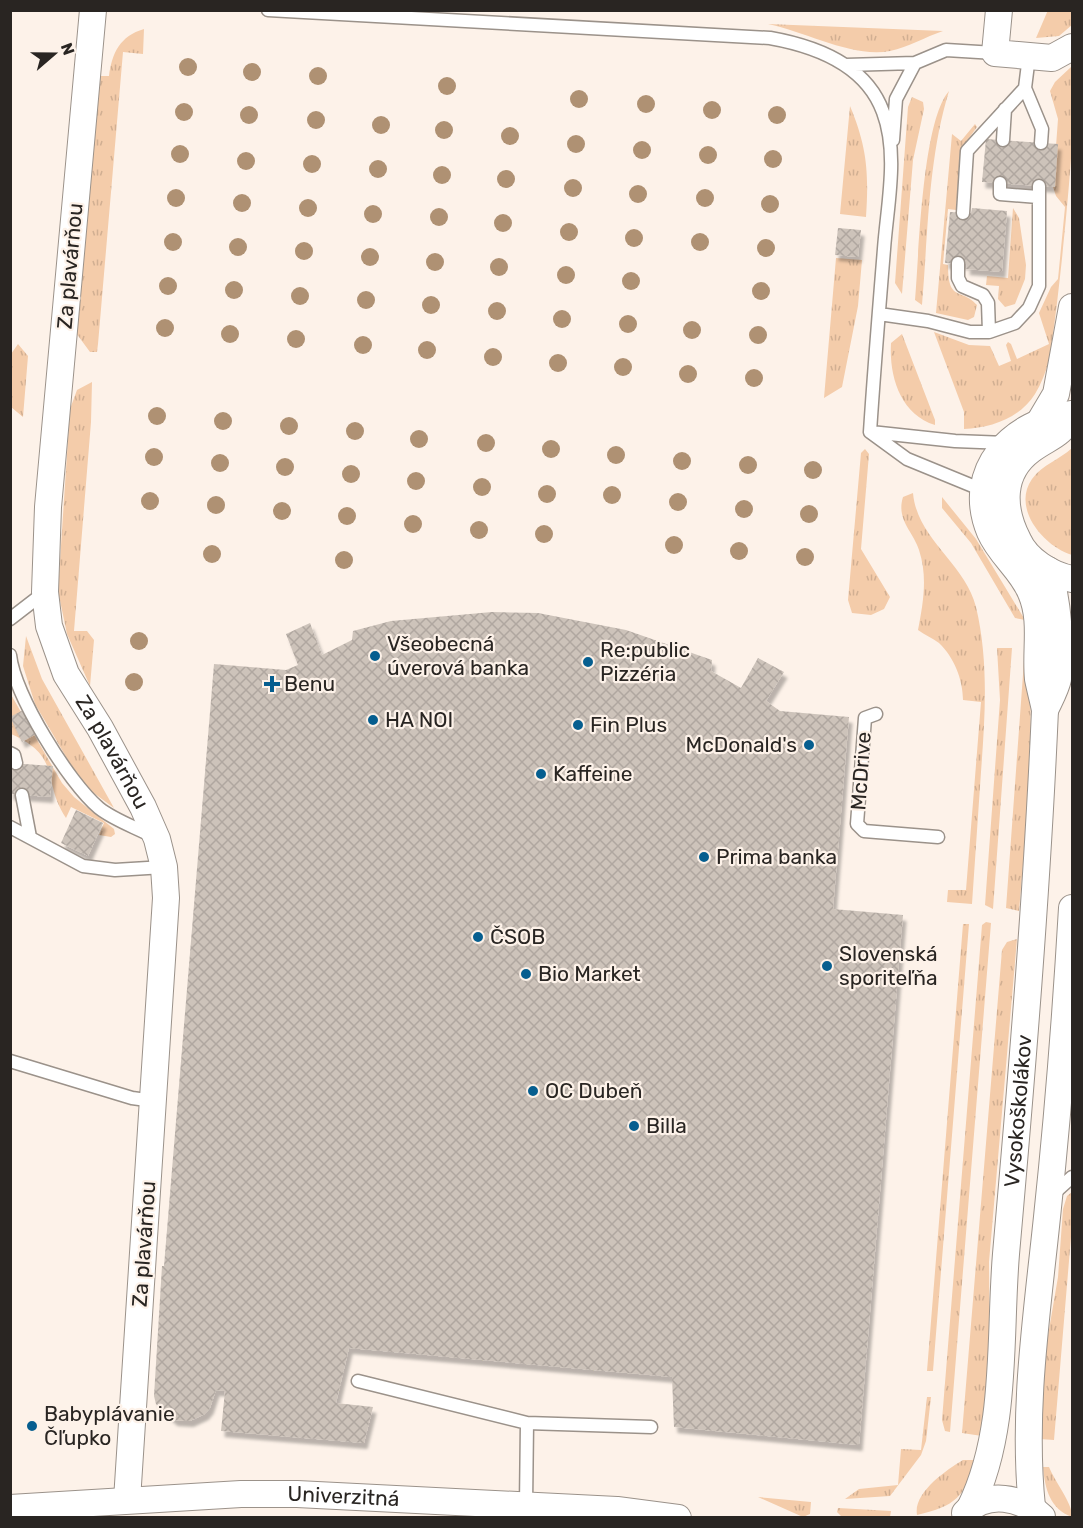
<svg xmlns="http://www.w3.org/2000/svg" width="1083" height="1528" viewBox="0 0 1083 1528" font-family="Rubik,sans-serif">
<defs>
<pattern id="grass-tufts" width="24" height="20" patternUnits="userSpaceOnUse" patternTransform="scale(1.5)"><rect width="24" height="20" fill="#f4ccaa"/><path d="M3 7l-1-3M5 7V3M7 7l1-3M15 17l-1-3M17 17v-4M19 17l1-3" fill="none" stroke="#d1af92"/></pattern>
<pattern id="building-cross-hatch" width="8" height="8" patternUnits="userSpaceOnUse" patternTransform="scale(1.5)"><rect width="8" height="8" fill="#cdc3ba"/><path d="M0 0l8 8M0 8l8-8" fill="none" stroke="#b0a7a0"/></pattern>
<filter id="shadow"><feDropShadow dx="3.5" dy="6" stdDeviation="1.5" flood-color="#0004"/></filter>
</defs>
<rect width="100%" height="100%" fill="#fdf2e9"/>
<!-- grass -->
<path fill="url(#grass-tufts)" d="M1048,10L1072,11V25L1059,36L1036,38Z
M768,24L943,31C925,37 909,47 890,51C852,58 807,32 768,24Z
M144,29L143,54L123,52L98,344L97,352H90L76,333L98,76H109C112,53 120,36 144,29Z
M1071,67C1083,81 1056,327 1049,360C1046,372 1041,384 1035,394C1020,418 991,428 964,429V412L934,332L969,345L990,346L999,366L1011,361L1006,345L1008,342L1011,344L1017,359L1049,344L1039,313L1051,287L1058,279L1065,207L1056,196L1053,187L1058,119L1050,91L1055,82Z
M949,91C928,159 928,234 922,305L915,300C919,255 922,122 949,91Z
M912,97L923,102L924,109L913,160L902,294L895,283L908,107Z
M850,106C867,147 869,172 866,217L840,214Z
M975,124L977,127L961,149L956,210L948,209L943,264L948,265C948,303 961,287 977,305L974,317L968,320L936,313L952,134L961,141Z
M1013,208L1019,218L1026,265L1025,279L1015,304L1005,307L998,299L999,286L986,285L987,276L1008,278Z
M836,258L862,260L858,306L842,387L824,398Z
M902,334L935,420V425C900,414 889,376 891,343Z
M18,344L28,356L23,417L11,407V354Z
M92,382L91,422L74,631H87L94,640L90,686L67,634L58,591L70,409L77,390Z
M1072,448V555C1045,547 1011,509 1032,479C1043,464 1059,460 1072,448Z
M865,449L869,454L861,549L890,597L884,609L871,615L852,613L848,600L861,453Z
M913,493C917,539 965,563 976,607C989,662 985,717 981,772C978,816 975,860 972,904L947,902L948,890H966L981,702L963,700C963,680 954,657 939,643C932,638 925,635 918,630C923,604 928,577 919,550C913,531 896,520 903,497Z
M942,497L976,539L1025,620L1015,618L971,543L942,508Z
M26,636L42,679L114,808L91,791L78,777L35,704L23,666Z
M1025,647H1030L1031,770L1019,911L1006,908Z
M997,648H1012L993,909L985,905L1000,700Z
M10,693L62,783L74,797L114,829L115,834L111,837L99,835L104,823L71,807L66,818C41,780 63,757 11,734Z
M986,922L991,923L950,1432L945,1431L942,1420L982,925Z
M963,924H969L933,1371H927Z
M1017,939L989,1262L990,1386L982,1436L962,1433L1002,950L1007,942Z
M1072,1192V1225L1054,1440L1039,1439L1045,1353L1058,1277L1063,1209L1067,1196Z
M927,1397H931L926,1441L921,1455L890,1496L845,1499L859,1489L898,1485L901,1449L921,1450Z
M963,1460H977C964,1497 956,1506 917,1515C913,1493 946,1470 963,1460Z
M1043,1467H1049C1055,1482 1073,1504 1072,1517C1050,1509 1045,1489 1043,1467Z
M758,1497L811,1502L810,1514L803,1517Z
M838,1508L891,1511L890,1517H842L837,1512Z"/>
<!-- building -->
<path fill="url(#building-cross-hatch)" filter="url(#shadow)" d="M986,139L1058,144L1055,187L982,182Z
M972,208L1007,211L1002,272L966,269L967,264L945,263L950,212L971,213Z
M838,228L861,230L858,257L835,255Z
M492,612L538,613L626,630L712,660L711,671L741,688L758,658L784,672L766,701L780,711L849,717L833,909L903,915L859,1445L674,1427L672,1377L349,1348L336,1403L373,1407L364,1443L221,1431L225,1391L216,1390L210,1408L205,1414L190,1421L174,1420L156,1404L154,1396L162,1266H164L214,664L286,670L298,665L286,634L310,623L322,655L352,640L353,631L391,621Z
M25,709L38,733L22,742L10,717Z
M10,763L53,766L50,797L10,794Z
M76,810L103,823L88,856L61,843Z"/>
<g fill="none" stroke-linecap="round" stroke-linejoin="round">
<!-- service casing -->
<g stroke="#9b928a" stroke-width="15">
<path id="service" d="M268,10L770,38C815,46 866,65 883,112C899,154 887,206 884,249C879,310 874,371 870,432
M1029,56L1025,88L1042,129L1041,143
M846,65L915,63L946,50L995,53
M893,140L896,99L915,63
M1003,140L1005,109
M1000,183V194L1038,197
M963,213L967,151L1025,88
M958,263V278L962,286L983,295L988,303L989,332
M879,314L928,321L970,332H989L1015,323L1029,308L1039,286V186
M870,432L907,459L985,491
M871,432L955,441L1006,443
M10,619L45,592
M10,655C14,695 69,783 99,808C114,820 135,827 152,836
M876,714L865,718L857,824L864,831L938,837
M10,753L14,755L16,763
M22,795L30,837
M10,827L83,866L115,870L164,867
M10,1061L132,1098L154,1101
M1052,1195L1072,1177
M358,1381L527,1423L651,1427
M526,1505L527,1423"/>
</g>
<!-- minor casing -->
<g stroke="#9b928a" stroke-width="28">
<g id="minor">
<path id="s1" d="M93,10L48,507L45,592L49,626L66,674L100,728L143,807L157,839L164,867L166,898L127,1500"/>
<path d="M999,10L995,53L1052,58L1072,47"/>
<path d="M1072,415C1060,437 1050,436 1031,450C1000,473 1002,509 1018,540C1027,560 1051,575 1072,579"/>
<path d="M1040,421L1056,394L1072,307"/>
<path d="M1045,710C1049,701 1056,689 1058,679C1062,650 1058,598 1048,570"/>
<path d="M1032,1507C1022,1410 1037,1314 1047,1217C1058,1114 1066,1011 1072,908"/>
<path id="s2" d="M10,1508L241,1494H297L617,1510L678,1518"/>
<path id="s3" d="M970,1508C1008,1431 999,1338 1006,1254C1022,1073 1037,892 1045,710C1043,700 1040,689 1038,679C1035,649 1043,621 1031,593C1022,570 1000,555 990,532C964,470 1013,421 1072,414"/>
<path d="M965,1513C987,1490 1022,1497 1042,1517"/>
</g>
</g>
<!-- service -->
<use href="#service" stroke="#fff" stroke-width="12"/>
<!-- minor -->
<use href="#minor" stroke="#fff" stroke-width="26"/>
</g>
<!-- trees -->
<g fill="#af9173">
<circle cx="188" cy="67" r="9"/>
<circle cx="252" cy="72" r="9"/>
<circle cx="318" cy="76" r="9"/>
<circle cx="447" cy="86" r="9"/>
<circle cx="579" cy="99" r="9"/>
<circle cx="646" cy="104" r="9"/>
<circle cx="712" cy="110" r="9"/>
<circle cx="184" cy="112" r="9"/>
<circle cx="249" cy="115" r="9"/>
<circle cx="777" cy="115" r="9"/>
<circle cx="316" cy="120" r="9"/>
<circle cx="381" cy="125" r="9"/>
<circle cx="444" cy="130" r="9"/>
<circle cx="510" cy="136" r="9"/>
<circle cx="576" cy="144" r="9"/>
<circle cx="642" cy="150" r="9"/>
<circle cx="180" cy="154" r="9"/>
<circle cx="708" cy="155" r="9"/>
<circle cx="773" cy="159" r="9"/>
<circle cx="246" cy="161" r="9"/>
<circle cx="312" cy="164" r="9"/>
<circle cx="378" cy="169" r="9"/>
<circle cx="442" cy="175" r="9"/>
<circle cx="506" cy="179" r="9"/>
<circle cx="573" cy="188" r="9"/>
<circle cx="638" cy="194" r="9"/>
<circle cx="176" cy="198" r="9"/>
<circle cx="705" cy="198" r="9"/>
<circle cx="242" cy="203" r="9"/>
<circle cx="770" cy="204" r="9"/>
<circle cx="308" cy="208" r="9"/>
<circle cx="373" cy="214" r="9"/>
<circle cx="439" cy="217" r="9"/>
<circle cx="503" cy="223" r="9"/>
<circle cx="569" cy="232" r="9"/>
<circle cx="634" cy="238" r="9"/>
<circle cx="173" cy="242" r="9"/>
<circle cx="700" cy="242" r="9"/>
<circle cx="238" cy="247" r="9"/>
<circle cx="766" cy="248" r="9"/>
<circle cx="304" cy="251" r="9"/>
<circle cx="370" cy="257" r="9"/>
<circle cx="435" cy="262" r="9"/>
<circle cx="499" cy="267" r="9"/>
<circle cx="566" cy="275" r="9"/>
<circle cx="631" cy="281" r="9"/>
<circle cx="168" cy="286" r="9"/>
<circle cx="234" cy="290" r="9"/>
<circle cx="761" cy="291" r="9"/>
<circle cx="300" cy="296" r="9"/>
<circle cx="366" cy="300" r="9"/>
<circle cx="431" cy="305" r="9"/>
<circle cx="497" cy="311" r="9"/>
<circle cx="562" cy="319" r="9"/>
<circle cx="628" cy="324" r="9"/>
<circle cx="165" cy="328" r="9"/>
<circle cx="692" cy="330" r="9"/>
<circle cx="230" cy="334" r="9"/>
<circle cx="758" cy="335" r="9"/>
<circle cx="296" cy="339" r="9"/>
<circle cx="363" cy="345" r="9"/>
<circle cx="427" cy="350" r="9"/>
<circle cx="493" cy="357" r="9"/>
<circle cx="558" cy="363" r="9"/>
<circle cx="623" cy="367" r="9"/>
<circle cx="688" cy="374" r="9"/>
<circle cx="754" cy="378" r="9"/>
<circle cx="157" cy="416" r="9"/>
<circle cx="223" cy="421" r="9"/>
<circle cx="289" cy="426" r="9"/>
<circle cx="355" cy="431" r="9"/>
<circle cx="419" cy="439" r="9"/>
<circle cx="486" cy="443" r="9"/>
<circle cx="551" cy="449" r="9"/>
<circle cx="616" cy="455" r="9"/>
<circle cx="154" cy="457" r="9"/>
<circle cx="682" cy="461" r="9"/>
<circle cx="220" cy="463" r="9"/>
<circle cx="748" cy="465" r="9"/>
<circle cx="285" cy="467" r="9"/>
<circle cx="813" cy="470" r="9"/>
<circle cx="351" cy="474" r="9"/>
<circle cx="416" cy="481" r="9"/>
<circle cx="482" cy="487" r="9"/>
<circle cx="547" cy="494" r="9"/>
<circle cx="612" cy="495" r="9"/>
<circle cx="150" cy="501" r="9"/>
<circle cx="678" cy="502" r="9"/>
<circle cx="216" cy="505" r="9"/>
<circle cx="744" cy="509" r="9"/>
<circle cx="282" cy="511" r="9"/>
<circle cx="809" cy="514" r="9"/>
<circle cx="347" cy="516" r="9"/>
<circle cx="413" cy="524" r="9"/>
<circle cx="479" cy="530" r="9"/>
<circle cx="544" cy="534" r="9"/>
<circle cx="674" cy="545" r="9"/>
<circle cx="739" cy="551" r="9"/>
<circle cx="212" cy="554" r="9"/>
<circle cx="805" cy="557" r="9"/>
<circle cx="344" cy="560" r="9"/>
<circle cx="139" cy="641" r="9"/>
<circle cx="134" cy="682" r="9"/>
</g>
<!-- markers -->
<g fill="#065e8f" stroke="#fdf2e9" stroke-width="2">
<circle cx="375" cy="656" r="6"/>
<circle cx="588" cy="662" r="6"/>
<path d="M269 675h6v6h6v6h-6v6h-6v-6h-6v-6h6z"/>
<circle cx="373" cy="720" r="6"/>
<circle cx="578" cy="725" r="6"/>
<circle cx="809" cy="745" r="6"/>
<circle cx="541" cy="774" r="6"/>
<circle cx="704" cy="857" r="6"/>
<circle cx="478" cy="937" r="6"/>
<circle cx="827" cy="966" r="6"/>
<circle cx="526" cy="974" r="6"/>
<circle cx="533" cy="1091" r="6"/>
<circle cx="634" cy="1126" r="6"/>
<circle cx="32" cy="1426" r="6"/>
</g>
<g text-anchor="middle" stroke-width="4.5" stroke-linejoin="round" paint-order="stroke">
<!-- street labels -->
<g font-size="21" fill="#292522" stroke="#fdf2e9">
<text transform="translate(70 266) rotate(-85)" y="7">Za plavárňou</text>
<text dy="7" stroke="none"><textPath href="#s1" startOffset="760">Za plavárňou</textPath></text>
<text transform="translate(861 771) rotate(-86)" y="7">McDrive</text>
<text dy="7" stroke="none"><textPath href="#s3" startOffset="402">Vysokoškolákov</textPath></text>
<text transform="translate(144 1244) rotate(-86)" y="7">Za plavárňou</text>
<text dy="7" stroke="none"><textPath href="#s2" startOffset="334">Univerzitná</textPath></text>
</g>
<!-- poi labels -->
<g font-size="21" fill="#292522" stroke="#fdf2e9" text-anchor="start">
<text x="387" y="651">Všeobecná<tspan x="387" dy="24">úverová banka</tspan></text>
<text x="600" y="657">Re:public<tspan x="600" dy="24">Pizzéria</tspan></text>
<text x="284" y="691">Benu</text>
<text x="385" y="727">HA NOI</text>
<text x="590" y="732">Fin Plus</text>
<text x="797" y="752" text-anchor="end">McDonald's</text>
<text x="553" y="781">Kaffeine</text>
<text x="716" y="864">Prima banka</text>
<text x="490" y="944">ČSOB</text>
<text x="839" y="961">Slovenská<tspan x="839" dy="24">sporiteľňa</tspan></text>
<text x="538" y="981">Bio Market</text>
<text x="545" y="1098">OC Dubeň</text>
<text x="646" y="1133">Billa</text>
<text x="44" y="1421">Babyplávanie<tspan x="44" dy="24">Čľupko</tspan></text>
</g>
</g>
<!-- border -->
<rect width="1083" height="1528" fill="none" stroke="#292522" stroke-width="24"/>
<!-- north arrow -->
<g transform="translate(54 54) rotate(70)" stroke="#fdf2e9" stroke-width="4.5" paint-order="stroke">
<path d="M0-4.5L10 22L0 15L-10 22Z" fill="#292522"/>
<text y="-9" font-size="16" font-weight="bold" text-anchor="middle" fill="#292522">N</text>
</g>
</svg>
